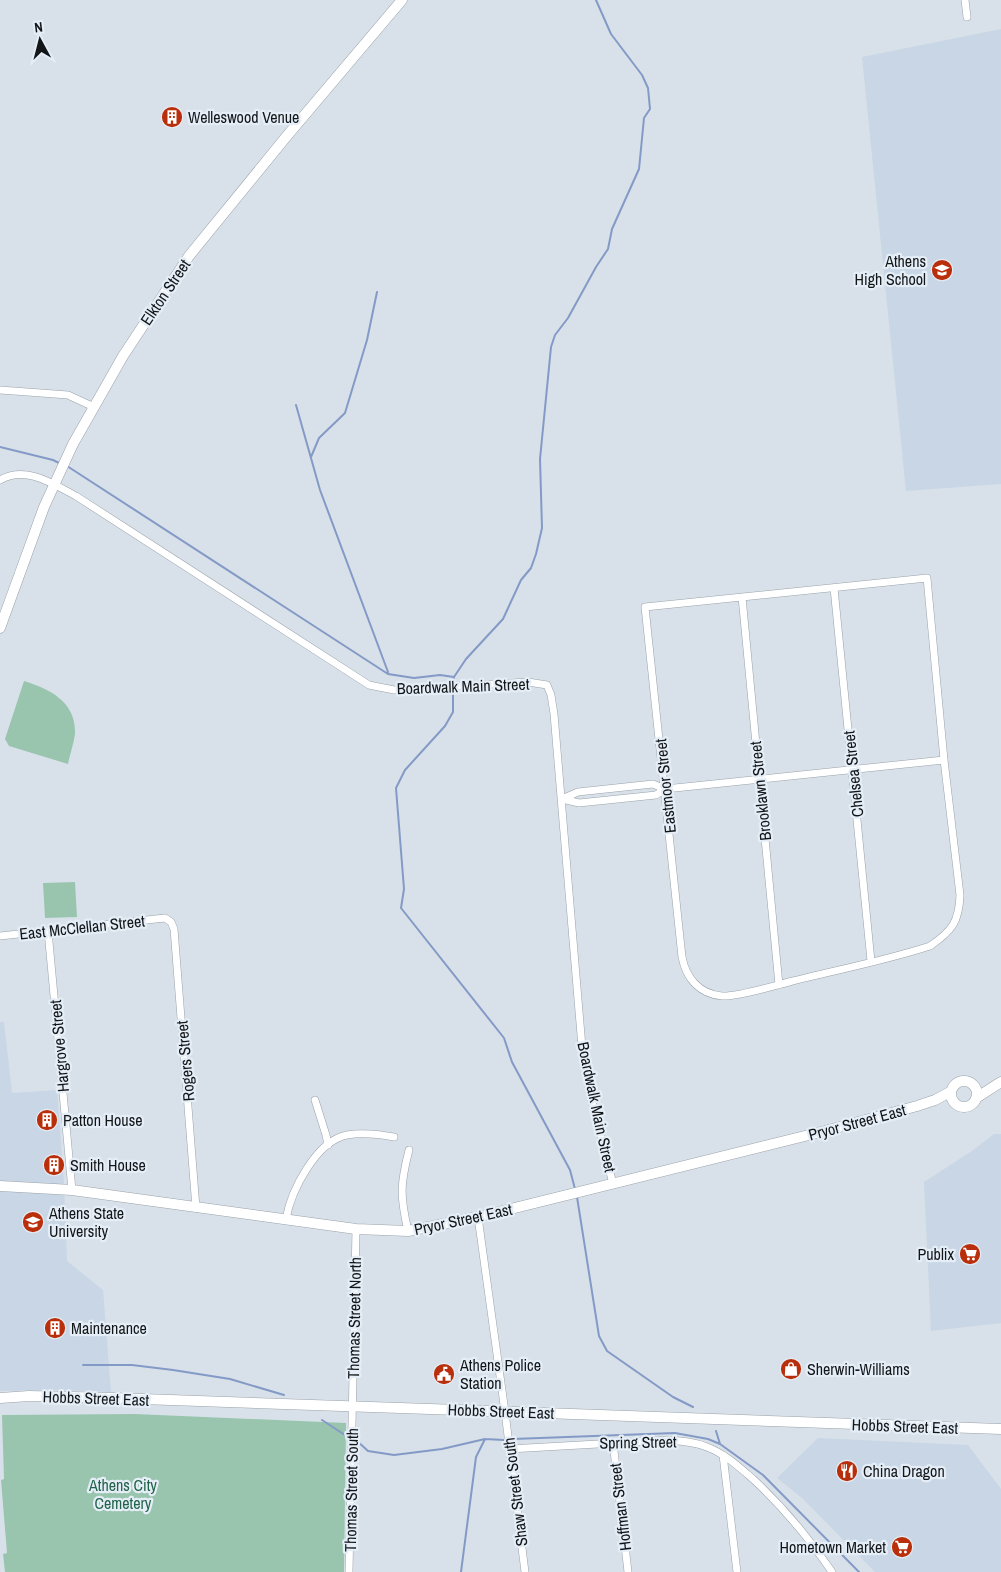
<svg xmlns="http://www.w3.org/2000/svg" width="1001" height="1572" viewBox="0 0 1001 1572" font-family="'Archivo Narrow',sans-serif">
<rect width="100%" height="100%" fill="#d8e1e9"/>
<!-- built -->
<path fill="#c8d6e5" d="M1001,29V484L906,491L862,57Z
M0,1022H4L12,1093L57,1090L64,1183L67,1261L103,1290L111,1392L47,1390L0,1391Z
M994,1134H1001V1323L931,1331L924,1182L972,1151Z
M818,1438L968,1445L1001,1489V1572H875L802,1498L777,1478Z"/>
<!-- green -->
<path fill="#99c5af" d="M24,681C50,689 76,702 75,733C74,743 70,754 68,764L9,746L5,739Z
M75,882L77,917L45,918L43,883Z
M135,1414L346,1423L344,1572H5L3,1554L7,1553L1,1480L4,1479L2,1415Z"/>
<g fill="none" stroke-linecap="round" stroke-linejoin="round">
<!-- stream -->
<path stroke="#849ac6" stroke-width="2" d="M296,405L320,490L388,672
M0,447L53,460L59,463
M311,457L319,438L345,413L367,340L377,292
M67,466L388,674L414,678L440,675L454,677
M453,682L454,677L466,659L503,619L521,580L531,568L536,554L542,528L540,459L551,347L555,335L568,318L596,267L608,249L612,229L639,169L644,118L650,109L648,88L642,75L611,34L596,0
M453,695V712L445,726L405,770L396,788L404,889L401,908L504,1038L512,1062L570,1170L575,1189
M577,1197L599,1336L607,1351L673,1397L693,1407
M83,1365H132L173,1370L230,1379L284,1395
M322,1420L348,1437
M716,1431L720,1444
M513,1439L675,1433L708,1439L720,1444L763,1475L859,1572
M356,1440L368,1451L394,1455L442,1449L485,1439L504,1440
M461,1572L476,1457L485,1439"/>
<!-- street casing -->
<g stroke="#9aa2aa" stroke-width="8">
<path id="street" d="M965,0L967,17
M0,390L68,395L94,407
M0,480C26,465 53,484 76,496L369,685L394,690L528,682L547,685L551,695L554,714L582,1047L590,1094L613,1184
M927,578L944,760L960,895C959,922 952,931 930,946C884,961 836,970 789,982C773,986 737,997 722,996C699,994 686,978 682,957L645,607Z
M834,588L871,961
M742,597L779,985
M562,799L579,803L656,795L665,789L944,760
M562,799L578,792L653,784L665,789
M48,931L72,1190
M0,936L165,918L171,922L174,929L196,1208
M315,1100L326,1135L328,1145
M478,1217L505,1412L525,1572
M286,1219C291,1191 316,1141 347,1135C363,1132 378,1134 394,1137
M408,1231C400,1196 400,1185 409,1150
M613,1442L628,1572
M509,1449L669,1440C682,1441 695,1442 707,1447C725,1454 738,1466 753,1479C783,1507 809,1538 832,1572
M723,1455L737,1572
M349,1572L356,1229"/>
</g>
<!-- secondary casing -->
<g stroke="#9aa2aa" stroke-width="11">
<path id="secondary" d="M0,628L44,507L73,444L123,356L189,256L286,137L402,0
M951 1094a13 13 0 1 1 26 0a13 13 0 1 1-26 0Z
M976,1098L1001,1082
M0,1186L72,1190L356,1229L408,1231L478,1217L825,1131L917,1106L935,1100L950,1092
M0,1398L29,1396L113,1398L1001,1429"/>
</g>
<!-- street -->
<use href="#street" stroke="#fff" stroke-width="7"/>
<!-- secondary -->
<use href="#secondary" stroke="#fff" stroke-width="10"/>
</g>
<!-- icons -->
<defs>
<g id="building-disc" transform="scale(1.125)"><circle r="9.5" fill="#ba2f0b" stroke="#e5eef7"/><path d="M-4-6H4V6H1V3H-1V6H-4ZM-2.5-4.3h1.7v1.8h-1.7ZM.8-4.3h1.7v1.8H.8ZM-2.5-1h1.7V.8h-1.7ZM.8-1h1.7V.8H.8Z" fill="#fff"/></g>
<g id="school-disc" transform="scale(1.125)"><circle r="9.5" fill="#ba2f0b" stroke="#e5eef7"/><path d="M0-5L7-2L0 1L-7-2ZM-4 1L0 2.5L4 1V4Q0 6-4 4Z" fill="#fff"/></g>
<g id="university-disc" transform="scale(1.125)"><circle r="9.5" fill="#ba2f0b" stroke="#e5eef7"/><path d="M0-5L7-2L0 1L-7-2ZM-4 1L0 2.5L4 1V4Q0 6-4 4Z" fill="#fff"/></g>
<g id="supermarket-disc" transform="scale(1.125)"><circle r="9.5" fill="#ba2f0b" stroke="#e5eef7"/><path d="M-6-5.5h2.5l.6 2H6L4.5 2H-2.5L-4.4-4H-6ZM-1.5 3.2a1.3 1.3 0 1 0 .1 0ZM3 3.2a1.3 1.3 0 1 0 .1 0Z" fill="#fff"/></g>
<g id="shop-disc" transform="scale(1.125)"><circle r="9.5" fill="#ba2f0b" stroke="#e5eef7"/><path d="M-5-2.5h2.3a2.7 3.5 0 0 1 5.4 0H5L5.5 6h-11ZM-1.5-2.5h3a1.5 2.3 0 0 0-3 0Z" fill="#fff"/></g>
<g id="civic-disc" transform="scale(1.125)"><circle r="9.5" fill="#ba2f0b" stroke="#e5eef7"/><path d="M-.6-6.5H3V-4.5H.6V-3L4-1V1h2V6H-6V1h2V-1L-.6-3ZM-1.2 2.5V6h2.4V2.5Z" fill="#fff"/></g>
<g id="restaurant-disc" transform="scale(1.125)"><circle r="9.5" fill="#ba2f0b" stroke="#e5eef7"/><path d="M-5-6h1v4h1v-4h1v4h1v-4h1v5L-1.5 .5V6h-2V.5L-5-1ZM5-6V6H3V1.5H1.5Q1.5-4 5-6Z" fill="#fff"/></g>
</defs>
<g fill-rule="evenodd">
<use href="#building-disc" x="172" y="117"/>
<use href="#school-disc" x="942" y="270"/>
<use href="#building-disc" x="47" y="1120"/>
<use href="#building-disc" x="54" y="1165"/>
<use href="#university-disc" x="33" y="1222"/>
<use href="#supermarket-disc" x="970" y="1254"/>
<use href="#building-disc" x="55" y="1328"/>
<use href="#shop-disc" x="791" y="1369"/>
<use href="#civic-disc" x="444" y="1374"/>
<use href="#restaurant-disc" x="847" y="1471"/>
<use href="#supermarket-disc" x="902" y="1547"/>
</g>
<g text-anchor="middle" stroke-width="4.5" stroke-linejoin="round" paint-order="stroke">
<!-- poi labels -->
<g font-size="16" fill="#131619" stroke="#e5eef7" text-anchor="start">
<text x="188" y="123">Welleswood Venue</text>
<text x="926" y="267" text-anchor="end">Athens<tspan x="926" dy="18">High School</tspan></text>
<text x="63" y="1126">Patton House</text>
<text x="70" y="1171">Smith House</text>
<text x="49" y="1219">Athens State<tspan x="49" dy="18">University</tspan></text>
<text x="954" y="1260" text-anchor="end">Publix</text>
<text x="71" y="1334">Maintenance</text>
<text x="460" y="1371">Athens Police<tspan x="460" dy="18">Station</tspan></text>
<text x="807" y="1375">Sherwin-Williams</text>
<text x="863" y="1477">China Dragon</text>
<text x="886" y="1553" text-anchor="end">Hometown Market</text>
</g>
<!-- street labels -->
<g font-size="16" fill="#131619" stroke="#e5eef7">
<text transform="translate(165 292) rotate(-56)" y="6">Elkton Street</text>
<text transform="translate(463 686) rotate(-2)" y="6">Boardwalk Main Street</text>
<text transform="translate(853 774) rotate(-96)" y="6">Chelsea Street</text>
<text transform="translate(665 786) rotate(-96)" y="6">Eastmoor Street</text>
<text transform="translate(760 791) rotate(-96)" y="6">Brooklawn Street</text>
<text transform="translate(82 927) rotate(-6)" y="6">East McClellan Street</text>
<text transform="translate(59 1046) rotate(-95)" y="6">Hargrove Street</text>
<text transform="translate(185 1061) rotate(-95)" y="6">Rogers Street</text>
<text transform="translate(597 1107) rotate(78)" y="6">Boardwalk Main Street</text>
<text transform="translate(857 1122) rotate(-15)" y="6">Pryor Street East</text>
<text transform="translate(463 1219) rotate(-12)" y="6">Pryor Street East</text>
<text transform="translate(354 1318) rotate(-89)" y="6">Thomas Street North</text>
<text transform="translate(96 1398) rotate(2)" y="6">Hobbs Street East</text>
<text transform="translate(501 1411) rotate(2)" y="6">Hobbs Street East</text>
<text transform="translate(905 1426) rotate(2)" y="6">Hobbs Street East</text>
<text transform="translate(638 1442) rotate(-1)" y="6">Spring Street</text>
<text transform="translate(351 1490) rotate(-89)" y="6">Thomas Street South</text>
<text transform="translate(515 1492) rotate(-97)" y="6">Shaw Street South</text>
<text transform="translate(620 1507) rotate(-97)" y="6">Hoffman Street</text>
</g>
<!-- park labels -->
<g font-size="16" fill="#226349" stroke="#e5eef7">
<text x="123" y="1491">Athens City<tspan x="123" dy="18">Cemetery</tspan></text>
</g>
</g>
<!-- north arrow -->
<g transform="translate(40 40) rotate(353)" stroke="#e5eef7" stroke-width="4" paint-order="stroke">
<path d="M0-4L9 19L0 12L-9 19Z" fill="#131619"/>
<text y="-8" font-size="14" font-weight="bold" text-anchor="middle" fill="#131619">N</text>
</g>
</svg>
